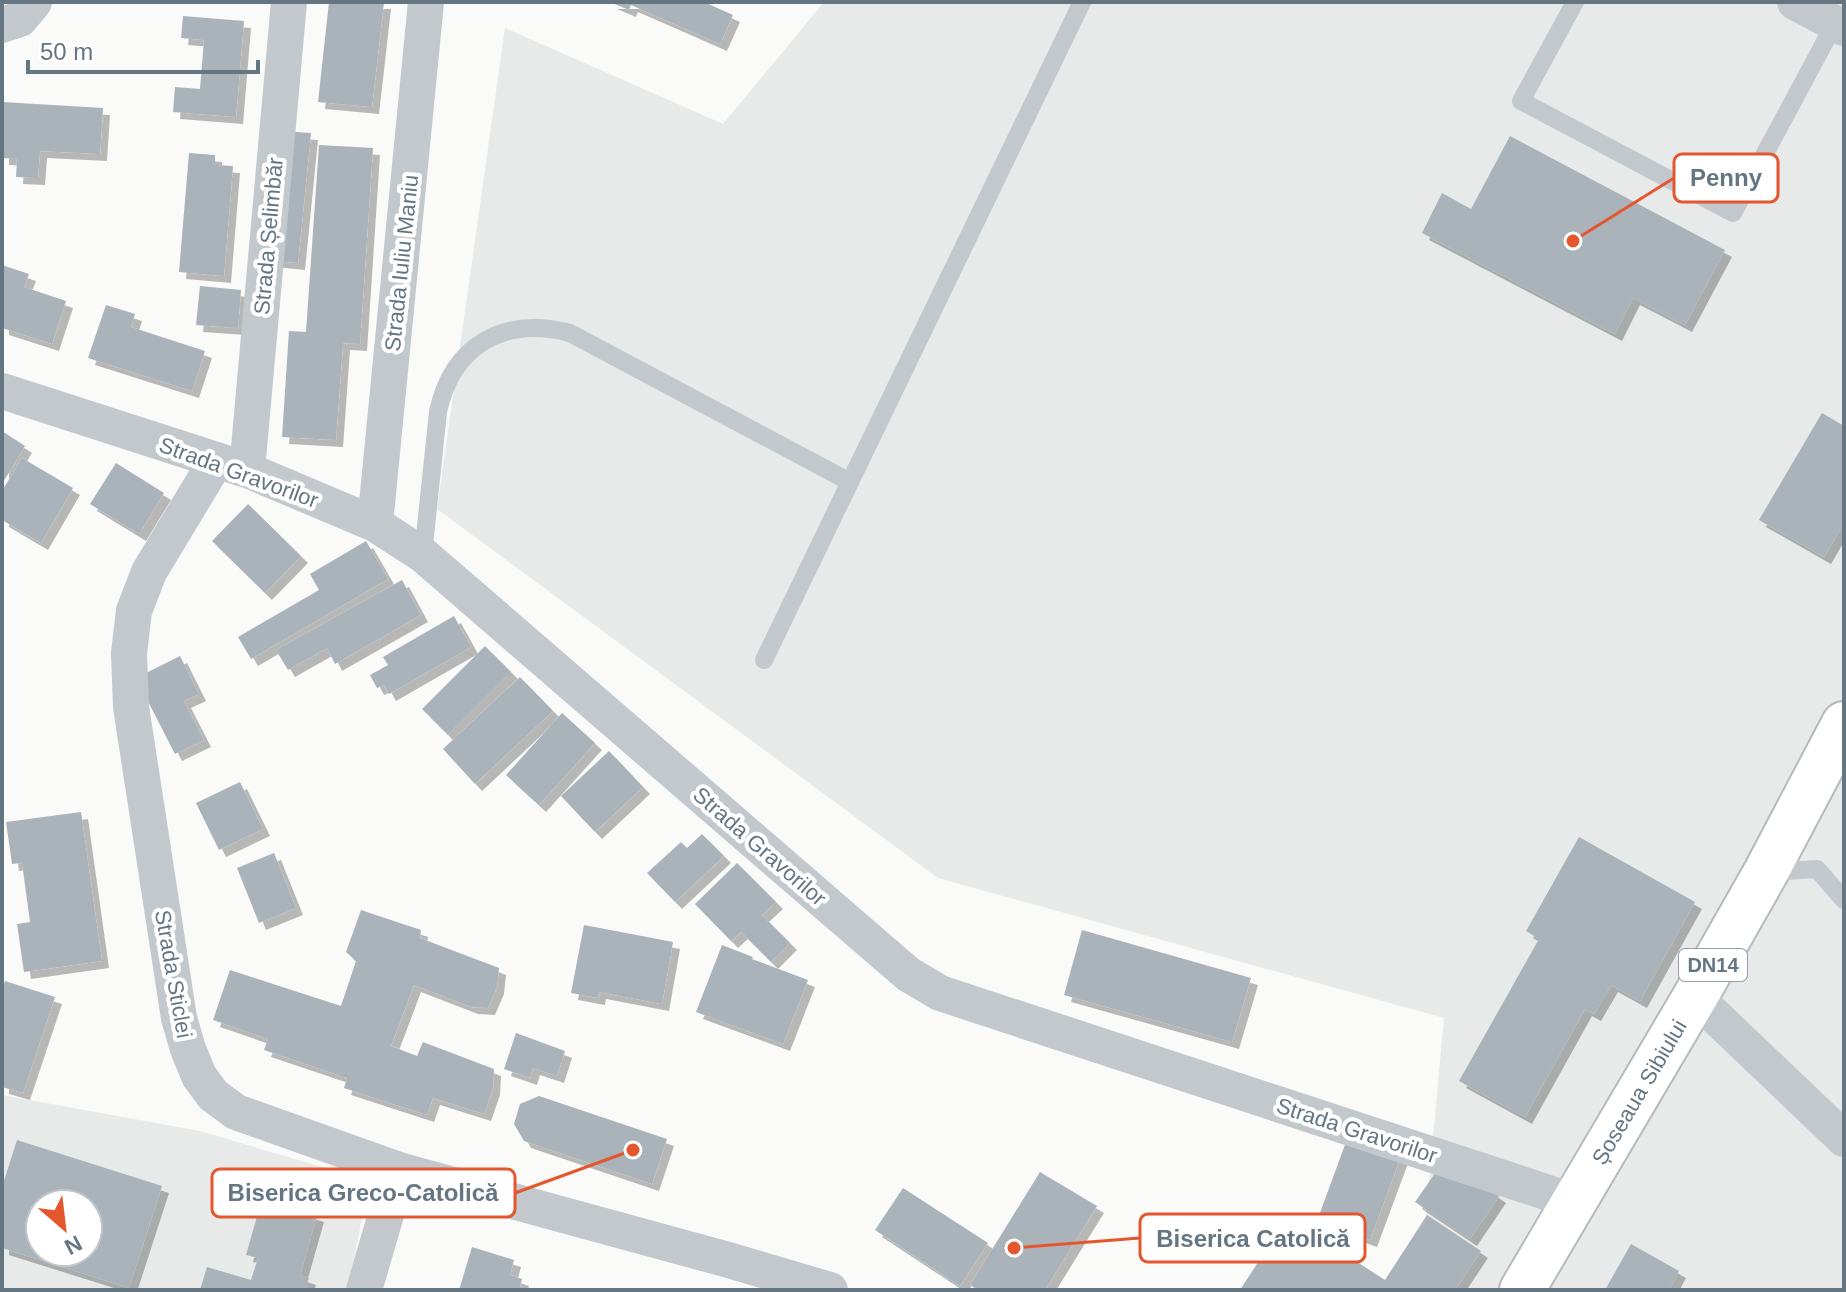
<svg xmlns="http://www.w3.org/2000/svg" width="1846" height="1292" viewBox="0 0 1846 1292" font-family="Arial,sans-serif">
<defs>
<filter id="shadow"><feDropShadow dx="7" dy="7" stdDeviation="0" flood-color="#0004"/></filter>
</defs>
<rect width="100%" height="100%" fill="#fafaf8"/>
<!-- built -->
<path fill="#e8e9e9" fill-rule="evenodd" d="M824,2H1844V1290H1419L1444,1018L938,878L437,509L505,28L723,124Z
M2,1095L200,1131L346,1174L364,1208L348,1290H2ZM40,1204H88V1252H40Z"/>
<!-- building -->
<path fill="#aab3b9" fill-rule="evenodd" filter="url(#shadow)" d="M329,2H384L372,107L318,102Z
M610,2H704L733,15L720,44L631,5L629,10Z
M183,16L244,21L236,117L173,112L175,87L200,89L204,40L181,38Z
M2,102L103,108L100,154L40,151L38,178L16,177L17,159L2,158Z
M281,131L311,133L298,263L268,260Z
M1510,136L1725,250L1685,325L1633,298L1615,334L1422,233L1442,193L1471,209Z
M319,145L373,148L360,344L343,343L336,440L282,437L289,331L306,332Z
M189,153L215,155V165L233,166L224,276L179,272Z
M2,265L29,274L24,287L66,301L52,344L2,328Z
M200,286L241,290L238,328L196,325Z
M106,305L135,314L131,327L205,351L192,391L88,358Z
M1822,413L1844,426V523L1824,557L1759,520Z
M2,431L25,446L2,484Z
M22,458L73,488L41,543L2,520V491Z
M116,463L164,493L139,534L90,504Z
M248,504L301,556L265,593L212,541Z
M366,541L388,579L251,659L238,637L319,590L310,574Z
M402,580L421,615L335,664L327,648L288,670L276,650Z
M454,616L471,647L389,694L384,685L377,688L370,675L388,665L383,657Z
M485,646L511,672L448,735L422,709Z
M180,656L199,694L184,701L204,740L175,754L136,678Z
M520,677L553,711L475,784L443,749Z
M562,713L595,743L539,805L506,775Z
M609,751L643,787L595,832L561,796Z
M240,782L263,829L219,850L196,803Z
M81,812L102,961L24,972L17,924L30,922L22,863L12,864L6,822Z
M702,834L724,856L675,902L647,873L681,842L687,848Z
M1579,837L1695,902L1640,1001L1611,985L1594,1014L1585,1009L1525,1117L1459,1081L1539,939L1526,931Z
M274,853L296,908L259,923L237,868Z
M737,863L776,902L762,915L790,943L771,962L741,932L731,941L695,904Z
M361,910L421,930L420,938L499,968L497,987L488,1008L471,1007L414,985L391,1046L417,1056L423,1042L494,1069L493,1088L484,1114L433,1098L427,1115L344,1088L347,1078L264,1050L268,1039L213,1020L230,970L341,1006L356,961L346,952Z
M584,925L673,942L662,1004L599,992L598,998L571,993Z
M1082,930L1251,978L1232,1042L1064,995Z
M722,945L753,957L752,959L808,980L783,1044L696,1012Z
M5,981L55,997L23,1093L2,1087V989Z
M516,1033L565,1051L557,1076L533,1068L530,1078L504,1069Z
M539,1096L667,1139L652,1184L524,1141L514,1124L520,1104Z
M17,1140L162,1186L129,1288L2,1248V1187ZM40,1204H88V1252H40Z
M1346,1142L1403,1151L1370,1240L1317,1221Z
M1438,1169L1460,1183L1467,1174L1499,1196L1470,1239L1415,1202Z
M1040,1172L1097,1206L1045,1290H978L970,1285Z
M903,1188L988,1243L960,1286L875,1230Z
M262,1199L317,1215L300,1275L309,1278L305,1290H200L207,1267L251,1280L258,1258L246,1255Z
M1283,1214L1385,1280L1427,1215L1481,1251L1455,1290H1240L1262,1256L1258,1253Z
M1631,1244L1679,1271L1669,1290H1605Z
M472,1247L514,1260L510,1275L522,1279L519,1290H459Z"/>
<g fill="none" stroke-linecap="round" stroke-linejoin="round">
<!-- primary casing -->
<g stroke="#b5babe" stroke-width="48">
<g id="primary">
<path id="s1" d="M1522,1290L1695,997L1766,872L1844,724"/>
</g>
</g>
<!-- service -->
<path stroke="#c3c8cc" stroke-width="18" d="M1575,2L1521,101L1733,213L1835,23
M423,555L438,412C452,345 504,316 570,333L850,482
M764,660L1082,2
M1769,872L1817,869L1844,900"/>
<!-- minor -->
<path stroke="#c3c8cc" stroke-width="36" d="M1795,2L1844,28
M2,25L20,19L34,2
M2,391L247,470L375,524L423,555L908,974L940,993L1573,1201
M216,461L149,572L134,611L129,653L131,707L179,1018L188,1049L199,1076L213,1095L236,1112L399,1170L725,1259L830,1290
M247,470L289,2
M375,524L426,2
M1695,997L1844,1139
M364,1290L399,1170"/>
<!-- primary -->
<use href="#primary" stroke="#fff" stroke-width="44"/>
</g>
<g text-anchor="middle" stroke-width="8" stroke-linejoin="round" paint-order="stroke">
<!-- shield labels -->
<rect fill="#fff" stroke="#939fa8" stroke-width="2" x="1679" y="949" width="68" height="32" rx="6"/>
<g font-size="20" font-weight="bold" fill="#657683">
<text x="1713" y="972">DN14</text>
</g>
<!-- street labels -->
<g font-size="22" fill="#657683" stroke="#fff">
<text transform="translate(268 236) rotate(-85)" y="8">Strada Șelimbăr</text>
<text transform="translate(401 263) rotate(-84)" y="8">Strada Iuliu Maniu</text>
<text transform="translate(239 472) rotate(20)" y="8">Strada Gravorilor</text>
<text transform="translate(760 846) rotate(41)" y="8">Strada Gravorilor</text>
<text transform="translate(174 974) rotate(80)" y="8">Strada Sticlei</text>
<text dy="8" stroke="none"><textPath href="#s1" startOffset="230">Șoseaua Sibiului</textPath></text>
<text transform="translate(1357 1130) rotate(18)" y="8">Strada Gravorilor</text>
</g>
</g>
<!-- callouts -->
<path fill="none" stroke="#e4572e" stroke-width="3" d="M1573 241L1674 178M633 1150L515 1193M1014 1248L1140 1238"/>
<g fill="#e4572e" stroke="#fff" stroke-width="3">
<circle cx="1573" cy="241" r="8"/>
<circle cx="633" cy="1150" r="8"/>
<circle cx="1014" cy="1248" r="8"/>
</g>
<g fill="#fff" stroke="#e4572e" stroke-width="3">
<rect x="1674" y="154" width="104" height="48" rx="8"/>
<rect x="212" y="1169" width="303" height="48" rx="8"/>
<rect x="1140" y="1214" width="225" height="48" rx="8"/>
</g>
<g font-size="24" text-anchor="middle" font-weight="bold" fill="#657683">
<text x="1726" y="186">Penny</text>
<text x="363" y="1201">Biserica Greco-Catolică</text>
<text x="1253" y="1247">Biserica Catolică</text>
</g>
<!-- border -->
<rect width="1846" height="1292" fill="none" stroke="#657683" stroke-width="8"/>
<!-- north arrow -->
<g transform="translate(64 1228) rotate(152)"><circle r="38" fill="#ffffff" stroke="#c1c8cd" stroke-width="2"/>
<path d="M0-6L14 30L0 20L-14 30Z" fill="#e4572e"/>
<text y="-12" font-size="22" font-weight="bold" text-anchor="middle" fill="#657683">N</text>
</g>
<!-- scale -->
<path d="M28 60v12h230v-12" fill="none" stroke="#657683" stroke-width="4"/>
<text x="40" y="60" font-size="24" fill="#657683" stroke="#ffffff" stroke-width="6" paint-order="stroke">50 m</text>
</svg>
